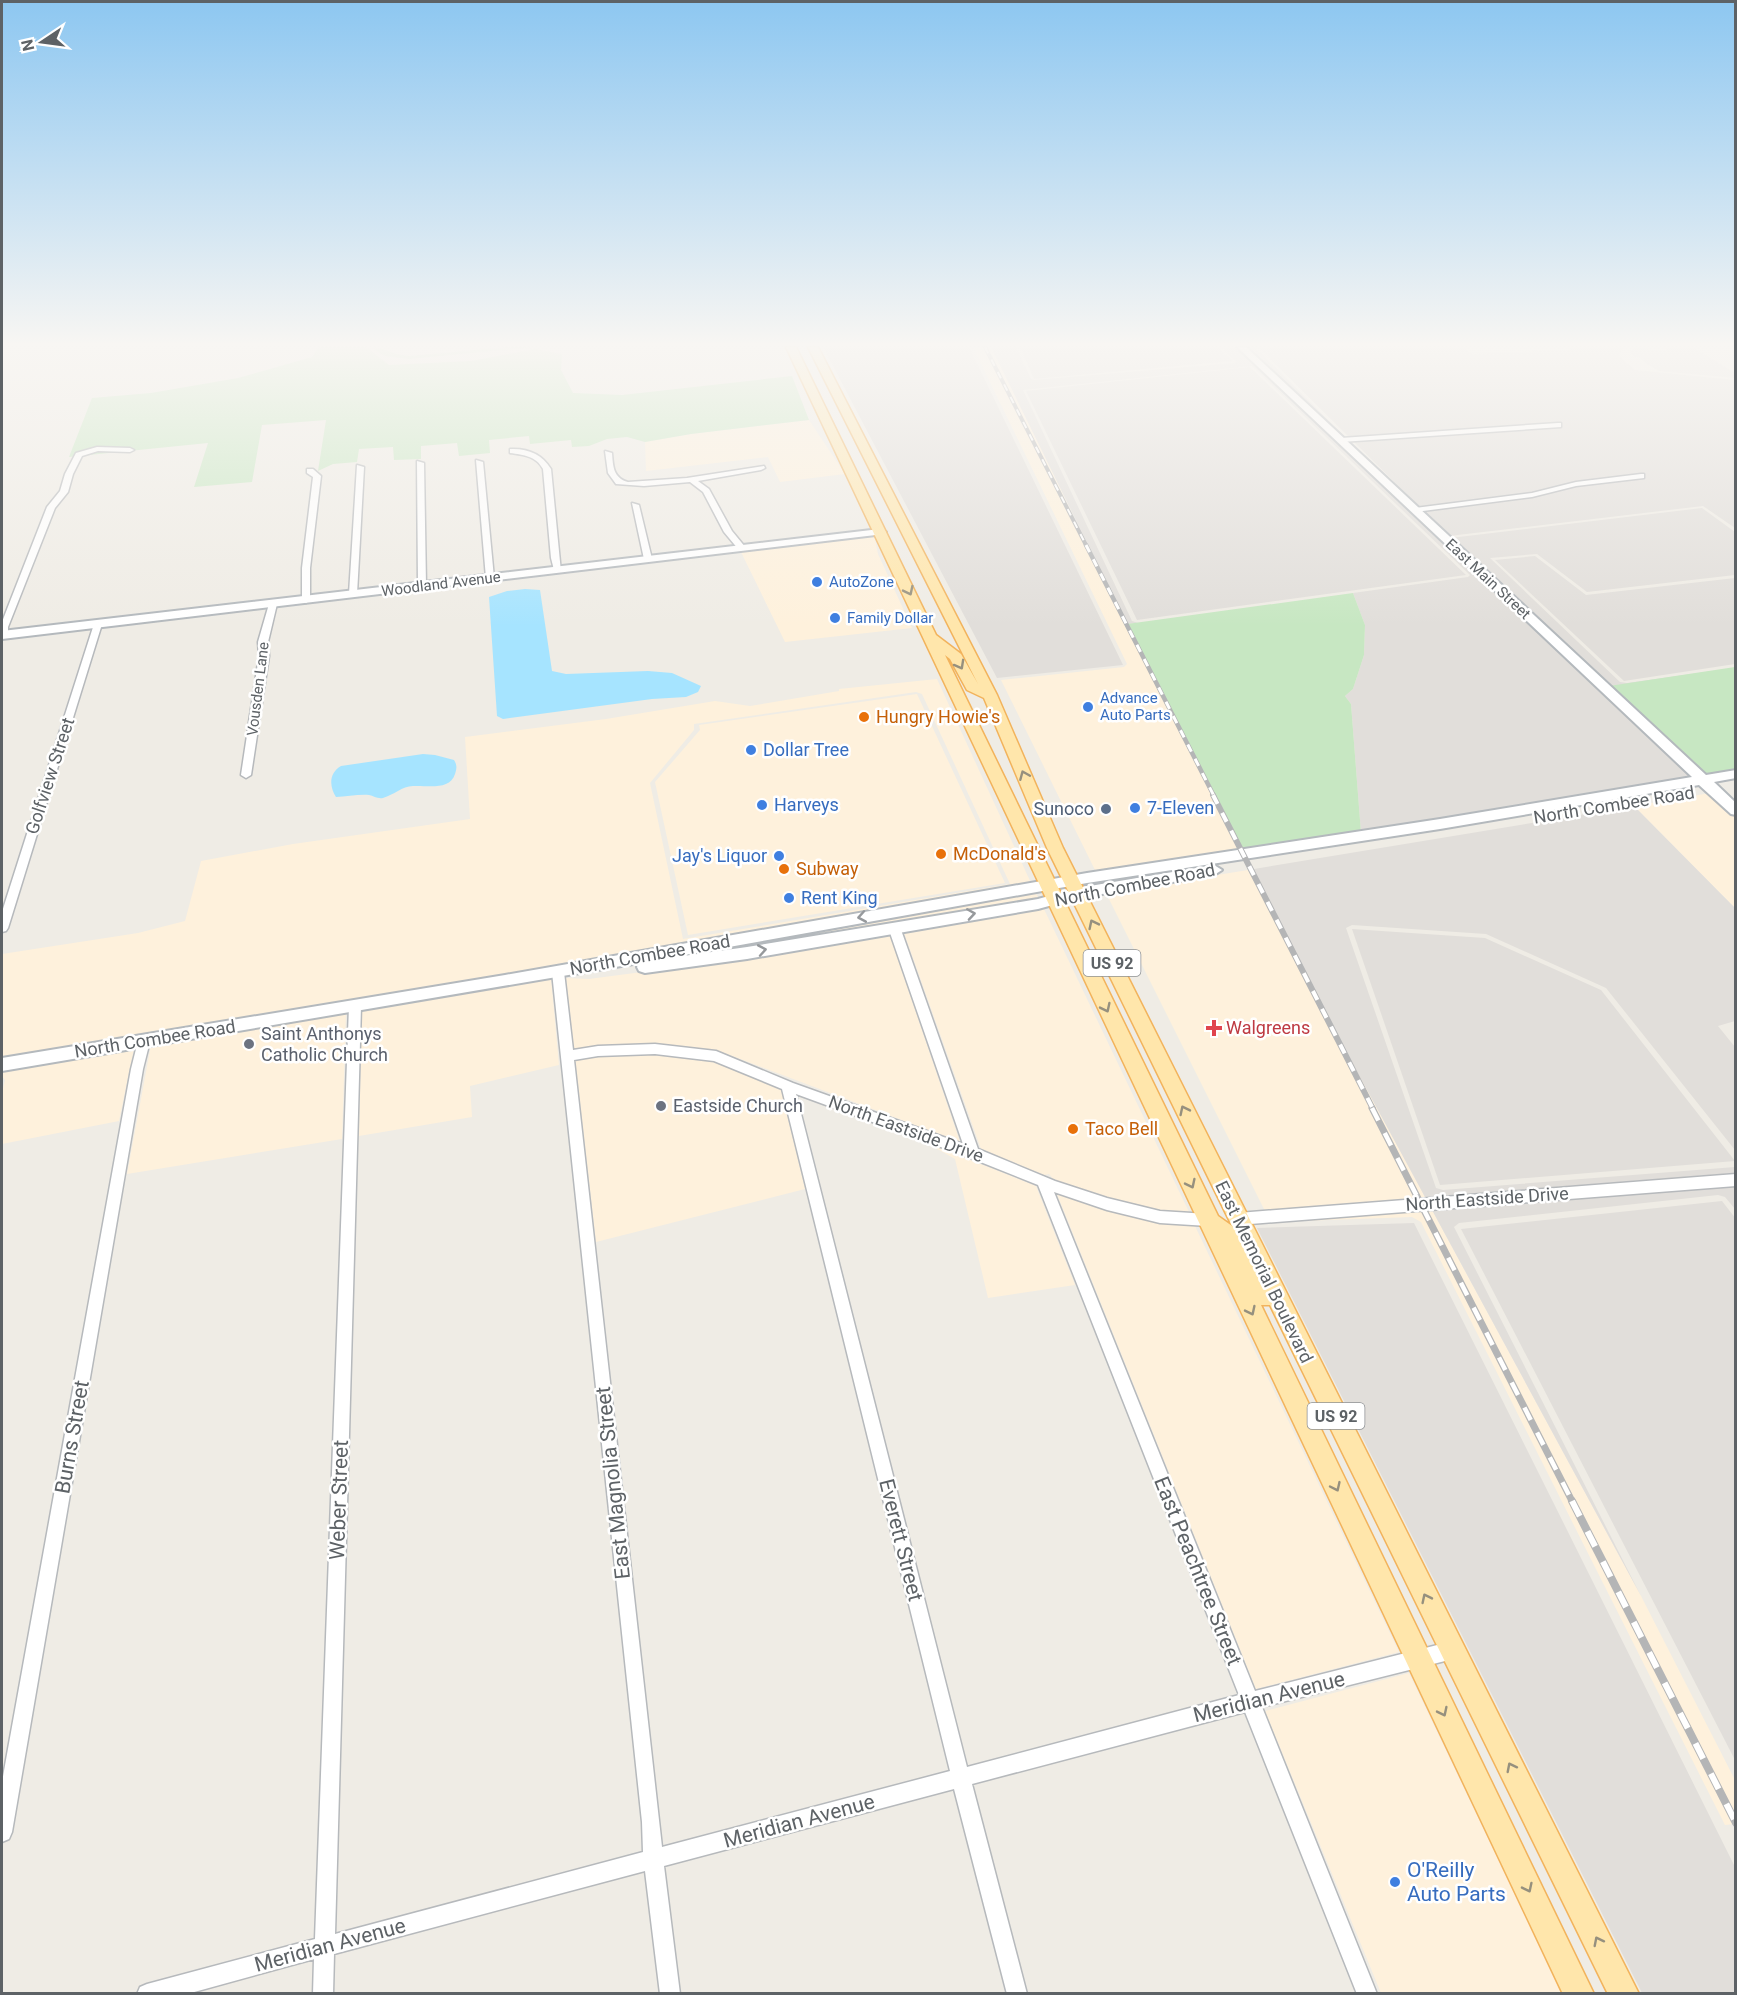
<svg xmlns="http://www.w3.org/2000/svg" width="1737" height="1995" viewBox="0 0 1737 1995" font-family="Roboto,sans-serif">
<rect width="100%" height="100%" fill="#efece5"/>
<!-- commercial -->
<path fill="#fef1dc" fill-rule="evenodd" d="M973,347H991L1015,392L1077,524L1224,814L1239,851L1096,872L1001,680L1124,667L1127,664Z
M809,420L845,474L780,482L768,457L646,471L645,442L691,434Z
M874,535L878,554L912,628L785,642L741,552Z
M937,679L1031,883L559,967L2,1060V954L138,933L185,921L201,861L293,844L470,819L465,737L606,719L715,701L750,706L839,691V689ZM916,692L922,694L1010,884L683,939L650,783L694,730V724Z
M917,694L1005,883L688,935L655,782L700,730L699,725Z
M1710,793L1735,817V908L1634,806Z
M1248,870L1425,1197L1265,1211L1106,893Z
M1035,892L1039,899L746,948L618,966Z
M1043,907L1189,1212L1161,1210L1110,1198L1054,1180L1049,1174L1044,1175L981,1149L903,930Z
M889,933L960,1142L719,1051L656,1044L598,1046L574,1050L566,978L589,979L748,958Z
M551,978L559,1065L470,1086L472,1117L359,1136L362,1010Z
M346,1012L342,1139L127,1174L151,1045Z
M134,1048L119,1121L2,1144V1093L5,1080L2,1076V1070Z
M619,1055H654L713,1062L781,1089L805,1189L596,1242L575,1060Z
M925,1142L1036,1186L1075,1285L988,1298L955,1159Z
M1057,1194L1105,1210L1158,1223L1195,1226L1399,1652L1256,1689Z
M1432,1210L1641,1596L1735,1780V1824L1725,1825L1421,1222L1412,1217L1301,1221Z
M1409,1673L1562,1993H1381L1265,1711Z"/>
<!-- industrial -->
<path fill="#e1deda" d="M823,347H969L1123,665L997,678Z
M991,347H1016L1031,379L1034,380L1234,363L1236,361L1221,347H1237L1692,777L1361,833L1351,704L1345,696L1353,689L1364,655L1365,625L1353,593L1468,577L1470,575L1252,366L1023,390L1132,621L1138,623L1127,624Z
M1020,347H1217L1233,361L1034,379Z
M1245,347H1255L1346,438H1343Z
M1258,347H1463L1472,354L1569,350L1571,347H1623L1619,356L1635,370L1735,380V528L1703,506L1449,536Z
M1636,347L1660,351L1667,349L1664,347H1693L1735,373V378L1659,371L1647,364L1640,357H1634L1630,351Z
M1250,367L1466,575L1137,620L1026,391Z
M1702,508L1735,532V575L1587,592L1537,554L1490,558L1620,682L1627,683L1720,670L1619,686H1609L1450,538Z
M1535,556L1586,595L1735,578V664L1624,681L1495,560Z
M1634,806L1735,908V1021L1718,1026L1735,1047V1150L1606,988L1486,934L1352,925L1346,928L1436,1188L1443,1190L1735,1167V1173L1425,1197L1248,870Z
M1352,929L1485,938L1601,990L1735,1161L1440,1185Z
M1735,1186V1209L1725,1197L1718,1195L1459,1223L1454,1227L1641,1596L1432,1210Z
M1722,1201L1736,1219L1735,1760L1461,1229Z
M1414,1223L1735,1867V1993H1642L1257,1228Z"/>
<!-- green -->
<path fill="#c7e7c2" d="M319,347H366L389,365L471,361L535,349L562,354L561,370L573,393L622,395L792,376L809,420L691,434L645,442L627,437L607,439L589,446L572,447L571,440L530,444L529,436L489,440L490,453L459,456L457,443L421,446V459L394,460L393,447L359,449L357,462L333,464L318,471L326,420L262,425L252,482L194,487L208,443L69,457L92,398L151,393L238,378L312,357Z
M373,347C383,347 394,356 410,356L507,347H534L409,359L385,356L377,352Z
M1353,593L1365,625L1364,655L1353,689L1345,696L1351,704L1361,833L1239,851L1224,814L1127,624Z
M1735,667V770L1704,775L1609,686Z"/>
<!-- water -->
<path fill="#a6e4ff" d="M525,589L540,590L552,671L566,674L648,671L672,673L701,686L698,692L686,697L652,699L503,719L497,716L489,597L507,591Z
M423,754L435,755L454,760C457,765 457,768 455,774C450,791 427,785 413,786C402,786 394,795 383,798C377,799 374,796 369,795C359,794 346,797 336,797C329,786 329,773 341,766Z"/>
<g fill="none" stroke-linecap="round" stroke-linejoin="round">
<!-- street casing -->
<g stroke="#b6b9bc" stroke-width="3">
<path id="street" d="M1558,423H1561V427L1341,442L1337,440L1341,438Z
M97,447L130,448L134,450L130,452L98,451L82,456L73,474L68,492L55,508L8,627V635L2,637V622L47,507L60,491L65,474L76,453Z
M510,449C527,448 542,454 551,469L561,572L554,570L551,558L543,469C536,456 524,455 510,453Z
M605,451L612,453C613,466 613,478 628,482L687,478L764,466L765,468L761,470L698,481L709,489L732,531L746,548L745,550H739L724,532L703,492L690,482L644,486L616,484L608,473Z
M476,460L483,462L494,578L490,581L486,578Z
M417,461L424,463L426,586L422,589L418,586Z
M357,465L364,467L357,594L353,597L349,594Z
M307,469H313L321,476L310,568V600L306,603L302,600V568L313,477L307,473Z
M1641,474H1644V478L1576,486L1532,497L1415,512L1411,510L1415,508L1532,493L1576,482Z
M632,503L639,505L652,559L651,561L644,559Z
M273,601L277,604L268,642L269,656L251,775L246,778L241,775L259,656L258,642L269,604Z
M98,621L102,624L8,928L6,931L2,932V912L94,624Z
M894,923L900,927L978,1149L1055,1181L1107,1198L1160,1211L1208,1214L1213,1216L1215,1220L1213,1224L1208,1226L1160,1223L1107,1210L1054,1192L1255,1691L1453,1641L1459,1644L1462,1650L1459,1656L1453,1659L1262,1707L1377,1994H1357L1245,1712L972,1784L1027,1994H1007L954,1789L664,1866L680,1994H660L645,1871L334,1954L333,1994H313L314,1959L187,1994H137L140,1987L147,1984L315,1939L349,1006L351,1003L355,1002L361,1006L335,1934L643,1852L642,1822L552,972L558,968L564,972L573,1050L598,1046L655,1044L716,1051L793,1083L963,1144L888,927ZM655,1054L714,1061L782,1089L950,1771L662,1847L574,1060L598,1056ZM796,1094L968,1157L1038,1185L1239,1695L967,1767Z
M144,1036L148,1038L150,1041L143,1069L12,1832L9,1839L2,1842V1782L131,1069L138,1041L140,1038Z
M1736,1174V1186L1238,1225L1233,1223L1231,1219L1233,1215L1238,1213Z"/>
</g>
<!-- secondary casing -->
<g stroke="#b4b9bd" stroke-width="4">
<path id="secondary" d="M1237,347H1246L1706,775L1736,770V778L1714,782L1736,803V815L1731,814L1699,785L1440,829L1087,883L662,959L747,947L1038,899L1078,888L1214,865L1222,870L1214,875L1078,898L1038,909L747,959L645,973L639,971L637,967L639,963L2,1071V1058L505,975L1087,873L1440,819L1692,777Z
M880,529L886,532L884,534L2,639V631Z"/>
</g>
<!-- primary casing -->
<g stroke="#f2b35c" stroke-width="3">
<path id="primary" d="M786,347H796L936,635L961,654L978,684L808,347H818L997,695L1063,848L1639,1994H1608L1270,1305H1261L1594,1994H1563ZM945,655L950,659L967,690L984,698L1047,848L1232,1226L1218,1216Z"/>
</g>
<!-- street -->
<use href="#street" fill="#fff" fill-rule="evenodd"/>
<!-- secondary -->
<use href="#secondary" fill="#fff" fill-rule="evenodd"/>
<!-- primary -->
<use href="#primary" fill="#ffe6ab" fill-rule="evenodd"/>
<!-- rail-far4 casing -->
<g stroke="#b4b5b6" stroke-width="4">
<path id="rail-far4" d="M985,347L1087,547"/>
</g>
<!-- rail-far3 casing -->
<g stroke="#b4b5b6" stroke-width="4.5">
<path id="rail-far3" d="M1086,545L1214,796"/>
</g>
<!-- rail-far2 casing -->
<g stroke="#b4b5b6" stroke-width="6">
<path id="rail-far2" d="M1213,795L1373,1109"/>
</g>
<!-- rail-far1 casing -->
<g stroke="#b4b5b6" stroke-width="7">
<path id="rail-far1" d="M1372,1108L1573,1503"/>
</g>
<!-- rail casing -->
<g stroke="#b4b5b6" stroke-width="8">
<path id="rail" d="M1572,1501L1736,1823"/>
</g>
<!-- rail-far4 -->
<use href="#rail-far4" stroke="#fff" stroke-width="2" stroke-dasharray="7" stroke-linecap="butt"/>
<!-- rail-far3 -->
<use href="#rail-far3" stroke="#fff" stroke-width="3" stroke-dasharray="8" stroke-linecap="butt"/>
<!-- rail-far2 -->
<use href="#rail-far2" stroke="#fff" stroke-width="4" stroke-dasharray="10" stroke-linecap="butt"/>
<!-- rail-far1 -->
<use href="#rail-far1" stroke="#fff" stroke-width="4.5" stroke-dasharray="14" stroke-linecap="butt"/>
<!-- rail -->
<use href="#rail" stroke="#fff" stroke-width="6" stroke-dasharray="17" stroke-linecap="butt"/>
</g>
<!-- one-way arrows -->
<defs><path id="oneway-chevron" d="M-2-3.5L2.5 0L-2 3.5" fill="none" stroke-width="1.6" stroke-linecap="round" stroke-linejoin="round" transform="scale(1.5)"/></defs>
<g stroke="#96907e">
<use href="#oneway-chevron" transform="translate(909 591) rotate(64)"/>
<use href="#oneway-chevron" transform="translate(960 665) rotate(61)"/>
<use href="#oneway-chevron" transform="translate(1024 775) rotate(-113)"/>
<use href="#oneway-chevron" transform="translate(1093 924) rotate(-116)"/>
<use href="#oneway-chevron" transform="translate(1106 1008) rotate(64)"/>
<use href="#oneway-chevron" transform="translate(1184 1110) rotate(-116)"/>
<use href="#oneway-chevron" transform="translate(1191 1184) rotate(64)"/>
<use href="#oneway-chevron" transform="translate(1251 1311) rotate(64)"/>
<use href="#oneway-chevron" transform="translate(1336 1487) rotate(65)"/>
<use href="#oneway-chevron" transform="translate(1426 1598) rotate(-116)"/>
<use href="#oneway-chevron" transform="translate(1443 1712) rotate(64)"/>
<use href="#oneway-chevron" transform="translate(1511 1767) rotate(-117)"/>
<use href="#oneway-chevron" transform="translate(1528 1888) rotate(64)"/>
<use href="#oneway-chevron" transform="translate(1598 1941) rotate(-117)"/>
</g>
<g stroke="#96999c">
<use href="#oneway-chevron" transform="translate(971 914) rotate(-9)"/>
<use href="#oneway-chevron" transform="translate(862 917) rotate(170)"/>
<use href="#oneway-chevron" transform="translate(762 950) rotate(-10)"/>
</g>
<!-- sky -->
<linearGradient id="sky" x2="0" y2="1"><stop stop-color="#8dc7f1"/><stop offset="0.55" stop-color="#f8f6f3"/><stop offset="1" stop-color="#f8f6f3" stop-opacity="0"/></linearGradient>
<rect width="1737" height="626" fill="url(#sky)"/>
<!-- markers -->
<g fill="#3f7fe0" stroke="#fff" stroke-width="2">
<circle cx="817" cy="582" r="6"/>
<circle cx="835" cy="618" r="6"/>
<circle cx="1088" cy="707" r="6"/>
<circle cx="751" cy="750" r="6"/>
<circle cx="762" cy="805" r="6"/>
<circle cx="1135" cy="808" r="6"/>
<circle cx="779" cy="856" r="6"/>
<circle cx="789" cy="898" r="6"/>
<circle cx="1395" cy="1882" r="6"/>
</g>
<g fill="#e8710a" stroke="#fff" stroke-width="2">
<circle cx="864" cy="717" r="6"/>
<circle cx="941" cy="854" r="6"/>
<circle cx="784" cy="869" r="6"/>
<circle cx="1073" cy="1129" r="6"/>
</g>
<circle fill="#5c6f8a" stroke="#fff" stroke-width="2" cx="1106" cy="809" r="6"/>
<path fill="#e0444e" stroke="#fff" stroke-width="2" d="M1211 1019h6v6h6v6h-6v6h-6v-6h-6v-6h6z"/>
<g fill="#6b7280" stroke="#fff" stroke-width="2">
<circle cx="249" cy="1044" r="6"/>
<circle cx="661" cy="1106" r="6"/>
</g>
<g text-anchor="middle" stroke-width="5" stroke-linejoin="round" paint-order="stroke">
<!-- far-street labels -->
<g font-size="15" fill="#5d6266" stroke="#fff">
<text transform="translate(1488 579) rotate(43)" y="5">East Main Street</text>
<text transform="translate(441 584) rotate(-7)" y="5">Woodland Avenue</text>
<text transform="translate(258 689) rotate(-83)" y="5">Vousden Lane</text>
</g>
<!-- far-shop labels -->
<g font-size="15" fill="#366cbe" stroke="#fff" text-anchor="start">
<text x="829" y="587">AutoZone</text>
<text x="847" y="623">Family Dollar</text>
<text x="1100" y="703">Advance<tspan x="1100" dy="17">Auto Parts</tspan></text>
</g>
<!-- shield labels -->
<g fill="#fff" stroke="#8e9194" stroke-width="1.5">
<rect x="1083.5" y="950" width="57" height="26" rx="4.5"/>
<rect x="1307.5" y="1403" width="57" height="26" rx="4.5"/>
</g>
<g font-size="16" font-weight="bold" fill="#5d6266">
<text x="1112" y="969">US 92</text>
<text x="1336" y="1422">US 92</text>
</g>
<!-- food labels -->
<g font-size="18" fill="#c56008" stroke="#fff" text-anchor="start">
<text x="876" y="723">Hungry Howie's</text>
<text x="953" y="860">McDonald's</text>
<text x="796" y="875">Subway</text>
<text x="1085" y="1135">Taco Bell</text>
</g>
<!-- shop labels -->
<g font-size="18" fill="#366cbe" stroke="#fff" text-anchor="start">
<text x="763" y="756">Dollar Tree</text>
<text x="774" y="811">Harveys</text>
<text x="1147" y="814">7-Eleven</text>
<text x="767" y="862" text-anchor="end">Jay's Liquor</text>
<text x="801" y="904">Rent King</text>
</g>
<!-- street labels -->
<g font-size="18" fill="#5d6266" stroke="#fff">
<text transform="translate(50 776) rotate(-72)" y="6">Golfview Street</text>
<text transform="translate(1614 805) rotate(-9)" y="6">North Combee Road</text>
<text transform="translate(1135 885) rotate(-11)" y="6">North Combee Road</text>
<text transform="translate(650 955) rotate(-10)" y="6">North Combee Road</text>
<text transform="translate(155 1039) rotate(-9)" y="6">North Combee Road</text>
<text transform="translate(906 1129) rotate(20)" y="6">North Eastside Drive</text>
<text transform="translate(1487 1199) rotate(-4)" y="6">North Eastside Drive</text>
<text transform="translate(1264 1272) rotate(64)" y="6">East Memorial Boulevard</text>
</g>
<!-- service labels -->
<g font-size="18" fill="#4e5e75" stroke="#fff" text-anchor="end">
<text x="1094" y="815">Sunoco</text>
</g>
<!-- health labels -->
<g font-size="18" fill="#be3a42" stroke="#fff" text-anchor="start">
<text x="1226" y="1034">Walgreens</text>
</g>
<!-- worship labels -->
<g font-size="18" fill="#5b616d" stroke="#fff" text-anchor="start">
<text x="261" y="1040">Saint Anthonys<tspan x="261" dy="21">Catholic Church</tspan></text>
<text x="673" y="1112">Eastside Church</text>
</g>
<!-- near-street labels -->
<g font-size="21" fill="#5d6266" stroke="#fff">
<text transform="translate(72 1437) rotate(-80)" y="7">Burns Street</text>
<text transform="translate(613 1483) rotate(-96)" y="7">East Magnolia Street</text>
<text transform="translate(339 1500) rotate(-88)" y="7">Weber Street</text>
<text transform="translate(901 1540) rotate(76)" y="7">Everett Street</text>
<text transform="translate(1198 1571) rotate(68)" y="7">East Peachtree Street</text>
<text transform="translate(1269 1697) rotate(-14)" y="7">Meridian Avenue</text>
<text transform="translate(799 1821) rotate(-15)" y="7">Meridian Avenue</text>
<text transform="translate(330 1945) rotate(-15)" y="7">Meridian Avenue</text>
</g>
<!-- near-shop labels -->
<g font-size="21" fill="#366cbe" stroke="#fff" text-anchor="start">
<text x="1407" y="1877">O'Reilly<tspan x="1407" dy="24">Auto Parts</tspan></text>
</g>
</g>
<!-- border -->
<rect width="1737" height="1995" fill="none" stroke="#5d6266" stroke-width="6"/>
<!-- north arrow -->
<g transform="translate(42 42) rotate(257)" stroke="#ffffff" stroke-width="4.5" paint-order="stroke">
<path d="M0-4.5L10 22L0 15L-10 22Z" fill="#5d6266"/>
<text y="-9" font-size="16" font-weight="bold" text-anchor="middle" fill="#5d6266">N</text>
</g>
</svg>
